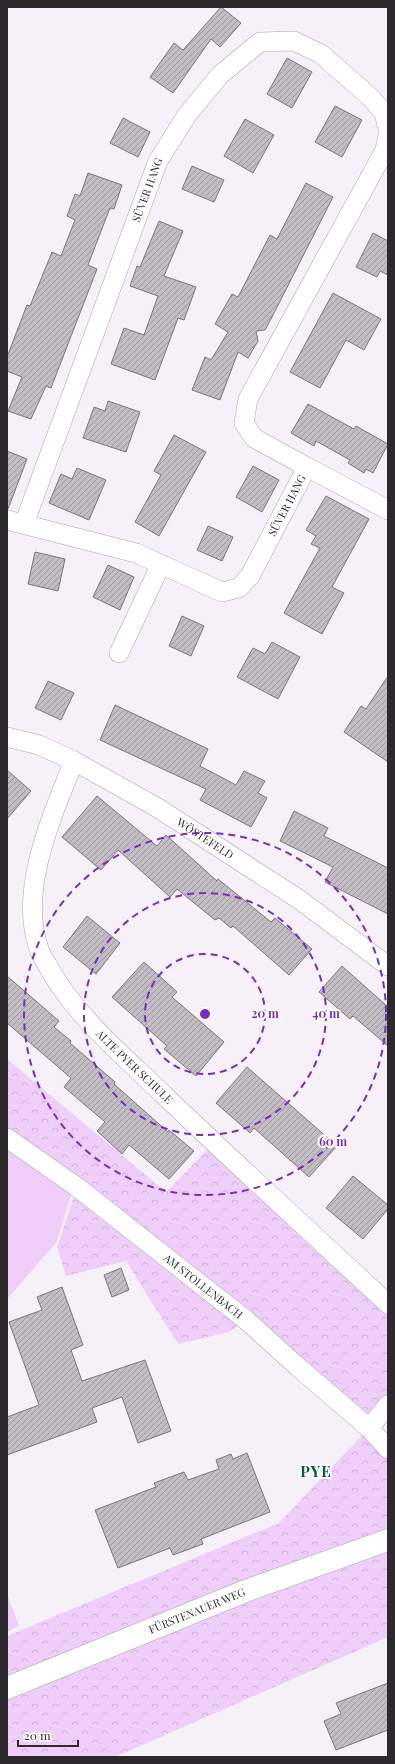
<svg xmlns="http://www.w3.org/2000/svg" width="395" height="1764" viewBox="0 0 395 1764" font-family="'Playfair Display',serif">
<defs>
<pattern id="forest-crowns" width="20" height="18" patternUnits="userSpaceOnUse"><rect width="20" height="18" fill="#efcefa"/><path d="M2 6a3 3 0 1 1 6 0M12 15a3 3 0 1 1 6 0" fill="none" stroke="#cdb1d7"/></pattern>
<pattern id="building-hatch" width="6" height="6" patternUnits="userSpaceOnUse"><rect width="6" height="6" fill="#c2bdc3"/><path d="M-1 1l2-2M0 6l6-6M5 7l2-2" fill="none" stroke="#9e9a9f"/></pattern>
</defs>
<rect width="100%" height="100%" fill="#f6f1f8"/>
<!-- forest -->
<path fill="url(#forest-crowns)" d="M7,1059L166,1192L214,1143L388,1304V1405L369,1428L388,1449V1637L115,1757H7V1636L279,1523L369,1428L246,1320L229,1332L178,1344L126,1261L66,1276L57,1247L77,1187L7,1138Z"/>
<!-- park -->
<path fill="#efcefa" d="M7,1143L73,1190L56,1243L7,1299Z
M7,1594L19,1626L7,1632Z"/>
<!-- building -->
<path fill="url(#building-hatch)" stroke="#7b767c" d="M221,7L241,23L220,47L211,39L173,93L150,77L174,43L183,50Z
M287,58L312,72L292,108L267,94Z
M335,106L362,120L342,157L315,142Z
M123,118L150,132L138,157L110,143Z
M245,119L274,135L253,173L224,156Z
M192,166L224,180L214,202L182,189Z
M88,173L122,185L114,209L110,208L88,265L97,269L51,388L46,386L31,419L8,411L22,377L7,371V357L27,305L30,306L52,252L61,256L75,220L67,216L75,194L80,196Z
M306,183L333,197L272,317L265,330L256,331L258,341L248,358L238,352L220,400L192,390L205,357L211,360L228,332L215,324L232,294L238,297L270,235L277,239Z
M159,221L183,231L164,276L196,287L184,320L178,318L155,380L111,364L124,328L144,335L158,296L130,286L137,266L140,267Z
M373,233L388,241V275L380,271L377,277L356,267Z
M333,293L381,319L364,350L346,340L320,388L290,372Z
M108,401L140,412L126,452L83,438L94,407L105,411Z
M308,404L354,429L356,426L388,444L373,473L366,469L364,473L348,463L350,460L316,441L314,446L291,433Z
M174,435L206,452L159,536L135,522L161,475L154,471Z
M7,451L27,459L8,509H7Z
M253,466L279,480L262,512L236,497Z
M77,468L106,480L89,520L49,503L61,474L72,479Z
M326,496L369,519L332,587L344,593L322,634L284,613L320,548L311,544L316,536L306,530Z
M208,526L233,537L222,561L197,550Z
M35,552L65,559L58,591L28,584Z
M108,565L134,577L120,610L93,597Z
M182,616L204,626L191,656L169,646Z
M272,642L300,657L278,699L237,677L253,648L265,654Z
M388,676V762L344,732L361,706L366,709Z
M48,681L74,693L61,720L35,708Z
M115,705L208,749L200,766L236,785L244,771L265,781L258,793L267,798L251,827L200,800L206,789L100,740Z
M7,770L31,791L7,819Z
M97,796L157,846L166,835L217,881L218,879L271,922L275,918L312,949L289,975L233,926L231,928L219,918L215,920L177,889L170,897L118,850L101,870L62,837Z
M294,811L328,828L324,836L388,868V914L325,882L333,867L280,841Z
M87,916L120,943L96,974L63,947Z
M144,962L177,992L172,997L224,1042L196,1076L164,1049L167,1046L112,997Z
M342,966L388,1007V1046L353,1016L350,1019L319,992Z
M7,976L59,1021L54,1027L71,1041L70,1043L115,1082L114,1084L168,1132L169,1130L194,1151L169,1179L129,1145L122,1154L97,1131L105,1122L64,1087L71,1078L7,1023Z
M247,1067L337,1146L309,1177L254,1128L250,1133L216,1103Z
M353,1176L388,1205V1209L363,1239L326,1208Z
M121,1268L129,1290L112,1297L104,1275Z
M62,1287L83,1345L71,1350L82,1381L145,1360L171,1431L138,1443L122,1397L92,1408L97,1422L7,1455V1417L39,1405L9,1322L42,1310L37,1297Z
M247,1453L270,1512L201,1539L203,1544L173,1555L170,1548L118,1568L95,1510L156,1487L154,1483L184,1472L188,1480L219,1469L216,1460L231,1454L233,1459Z
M388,1683V1730L336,1750L324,1721L341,1714L336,1703Z"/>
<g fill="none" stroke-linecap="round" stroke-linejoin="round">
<!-- street casing -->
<g stroke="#aaa5ab" stroke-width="20">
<g id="street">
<path d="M307,467L388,510"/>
<path id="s1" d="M7,520L136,553L222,592L239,588L250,576L307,467L254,438L244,423L248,399L385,150L388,136"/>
<path id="s2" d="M24,524L158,161L187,115L220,75L260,42L294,41L321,54L370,97L384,113L388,129"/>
<path d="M119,653L161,564"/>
<path id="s3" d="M7,737L39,745L74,761L158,808L300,900L388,966"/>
<path id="s4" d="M74,761C52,816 18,890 39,949C41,956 46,962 49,968C77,1018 125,1057 166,1097C239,1167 314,1235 388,1304"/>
<path id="s5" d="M7,1138L77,1187L246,1320L298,1367L369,1428L388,1449"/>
<path d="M369,1428L388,1405"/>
</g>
</g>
<!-- secondary casing -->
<g stroke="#aaa5ab" stroke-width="23">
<g id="secondary">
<path id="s6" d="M7,1688L248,1590L388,1540"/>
</g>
</g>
<!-- street -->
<use href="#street" stroke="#fff" stroke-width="19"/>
<!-- secondary -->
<use href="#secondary" stroke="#fff" stroke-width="22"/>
</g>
<!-- distance rings -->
<g fill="none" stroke="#7b2cbf" stroke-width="2" stroke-dasharray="7 5">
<circle cx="205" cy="1014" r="60"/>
<circle cx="205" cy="1014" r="121"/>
<circle cx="205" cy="1014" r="181"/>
</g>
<g text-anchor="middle" stroke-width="4" stroke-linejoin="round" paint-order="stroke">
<!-- street labels -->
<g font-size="11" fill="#2c2a2d" stroke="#fff">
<text dy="4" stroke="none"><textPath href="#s2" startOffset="356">SÜVER HANG</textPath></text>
<text dy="4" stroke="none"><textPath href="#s1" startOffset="341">SÜVER HANG</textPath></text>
<text dy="4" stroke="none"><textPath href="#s3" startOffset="224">WÖSTEFELD</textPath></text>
<text dy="4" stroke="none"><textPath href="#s4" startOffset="348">ALTE PYER SCHULE</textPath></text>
<text dy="4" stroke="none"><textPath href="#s5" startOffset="246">AM STOLLENBACH</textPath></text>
<text dy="4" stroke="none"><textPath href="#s6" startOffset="205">FÜRSTENAUER WEG</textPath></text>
</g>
<!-- district labels -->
<g font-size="15" font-weight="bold" letter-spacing="1" fill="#085842" stroke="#fff">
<text x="316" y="1477">PYE</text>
</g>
</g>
<circle cx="205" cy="1014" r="6" fill="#7b2cbf" stroke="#fff" stroke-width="2"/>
<g font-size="12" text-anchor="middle" font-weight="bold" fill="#7b2cbf" stroke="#fff" stroke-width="4" stroke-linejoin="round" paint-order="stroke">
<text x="265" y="1018">20 m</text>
<text x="326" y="1018">40 m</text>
<text x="333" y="1146">60 m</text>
</g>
<!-- border -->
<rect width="395" height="1764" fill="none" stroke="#2c2a2d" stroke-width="16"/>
<!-- scale -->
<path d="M18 1740v6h60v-6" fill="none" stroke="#2c2a2d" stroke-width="2"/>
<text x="24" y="1740" font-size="12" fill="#2c2a2d" stroke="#ffffff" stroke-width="3" paint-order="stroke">20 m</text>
</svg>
